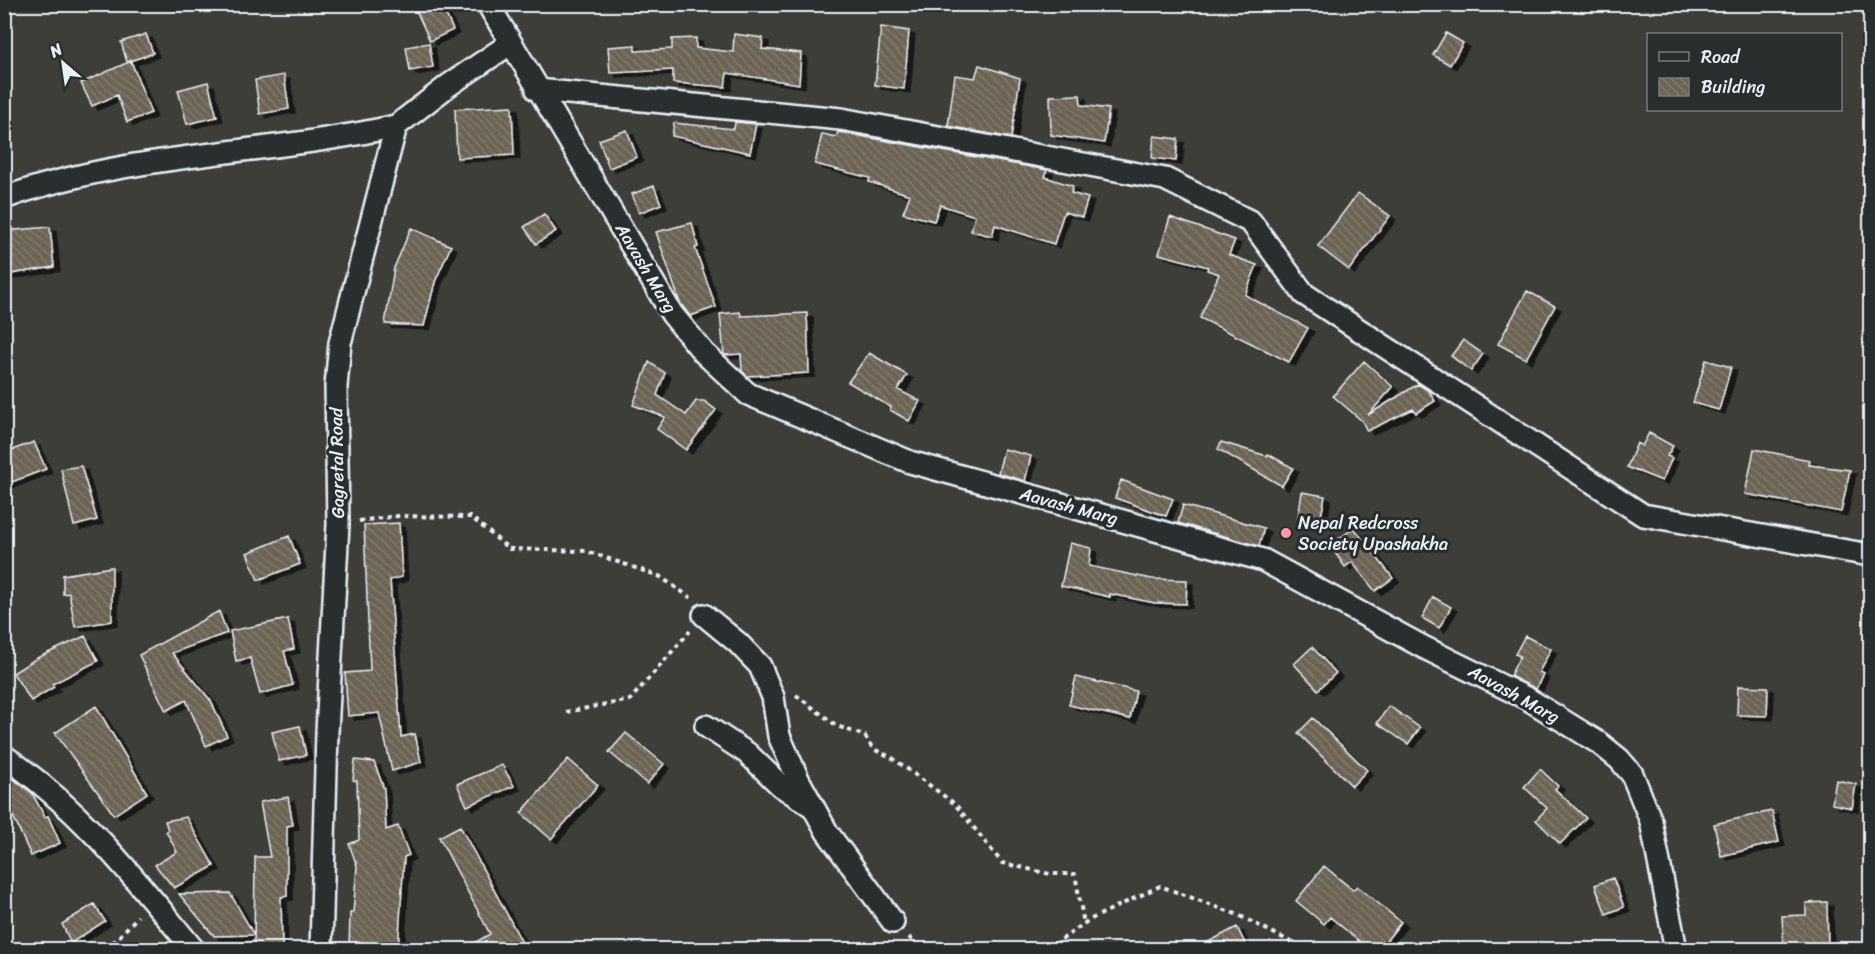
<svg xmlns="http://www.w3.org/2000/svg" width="1875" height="954" viewBox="0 0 1875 954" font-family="Sriracha,sans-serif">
<defs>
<pattern id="building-back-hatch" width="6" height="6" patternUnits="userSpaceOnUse" patternTransform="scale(1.5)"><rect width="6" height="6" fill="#6c6454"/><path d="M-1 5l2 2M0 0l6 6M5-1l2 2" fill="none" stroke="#817b6d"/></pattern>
<filter id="shadow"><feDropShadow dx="6" dy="4" stdDeviation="0" flood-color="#0009"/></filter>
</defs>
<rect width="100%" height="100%" fill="#3e3e39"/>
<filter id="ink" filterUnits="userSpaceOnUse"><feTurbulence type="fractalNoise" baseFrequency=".0167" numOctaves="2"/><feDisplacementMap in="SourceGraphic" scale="12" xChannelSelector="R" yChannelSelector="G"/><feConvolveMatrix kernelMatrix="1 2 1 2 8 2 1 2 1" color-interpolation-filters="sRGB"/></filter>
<g filter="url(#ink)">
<!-- building -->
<path fill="url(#building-back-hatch)" stroke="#e8f1f8" stroke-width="1.5" filter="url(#shadow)" d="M428,4H441L453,30L430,41L416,10Z
M881,27L909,31L904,89L875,85Z
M1446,33L1463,43L1450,65L1433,55Z
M146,34L153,53L127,62L121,42Z
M734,34L763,38L762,49L801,53L799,84L727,73L725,87L673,83V70L610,73L608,47L635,45V51L672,49V39L696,38V48L733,52Z
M429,43L433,67L410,71L406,47Z
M131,61L151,113L127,122L117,95L92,106L81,83Z
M979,65L1020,78L1011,138L948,126L955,75L975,78Z
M284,75L289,109L260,114L255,80Z
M208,82L217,117L187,124L178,90Z
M1080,95L1081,105L1109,109L1104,143L1051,135L1050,96Z
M512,106L514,155L457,158L455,109Z
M735,122L756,124L750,153L672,136L674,123L734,129Z
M627,130L637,157L609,168L599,140Z
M838,132L1047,170L1045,177L1073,186L1071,193L1088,198L1082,217L1064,212L1054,244L995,225L992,236L971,231L975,216L940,205L934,221L903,213L910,195L869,182L870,178L815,164L822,134L836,137Z
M1154,136L1178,139L1176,161L1152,158Z
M654,186L661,204L639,213L632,194Z
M1358,193L1390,216L1349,270L1318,246Z
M544,214L556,231L536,244L524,227Z
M1170,217L1235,240L1229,255L1257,265L1245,295L1308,328L1289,362L1200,318L1219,274L1207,270L1208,267L1159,254Z
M692,223L698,247L695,248L716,307L690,316L680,303L656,232Z
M50,227L54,267L4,275V231Z
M411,228L451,246L435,282L424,326L385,324L394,268Z
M1527,291L1555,306L1526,359L1498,344Z
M740,312L741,316L807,313L809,373L747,376L742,371L741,354L724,355L720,314Z
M1463,340L1483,354L1471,371L1451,356Z
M869,353L907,375L898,390L920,401L909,421L890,410L891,407L848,382Z
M1706,360L1731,367L1719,410L1693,403Z
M1364,361L1393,387L1368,415L1418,384L1429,391L1435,401L1416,413L1413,409L1367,431L1362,421L1333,396Z
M649,362L665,373L657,395L686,415L696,401H704L716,410L686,450L657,429L665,417L633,405Z
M1649,433L1673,446L1667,456L1672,458L1662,481L1627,467L1637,443L1642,446Z
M34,442L46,469L4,485V453Z
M1221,442L1267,456L1268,454L1293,468L1282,486L1218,449Z
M1004,449L1031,456L1025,481L998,473Z
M1754,449L1810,460L1809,465L1850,470L1841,512L1745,494Z
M81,466L97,520L74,526L61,469Z
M1121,480L1173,499L1166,516L1115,498Z
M1302,492L1325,496L1320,522L1298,518Z
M1183,505L1264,528L1259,546L1178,523Z
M399,523L402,577L390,580L401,737L415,734L421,762L392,771L379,713L348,716L345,673L370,671L364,525Z
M1354,528L1393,578L1375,591L1352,562L1345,567L1333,550V543Z
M289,536L300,564L258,580L247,553Z
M1070,543L1091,548L1089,566L1152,579L1187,580L1186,604L1155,603L1110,594V597L1061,586Z
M112,567V621L75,627L69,593L63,594V575Z
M1433,597L1451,607L1439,628L1422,618Z
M219,611L227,633L172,653L211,701L227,736L206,746L186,700L166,711L139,655Z
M288,619L294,649L284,651L293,685L260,694L250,658L236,661L230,631Z
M85,636L98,661L52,684L54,687L31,701L13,673L37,658Z
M1525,636L1551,649L1539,672L1543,674L1536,689L1510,676L1520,656L1515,654Z
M1312,647L1336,673L1318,690L1294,664Z
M1076,677L1136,691L1130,719L1069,705Z
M1738,686L1768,687L1767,716L1737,715Z
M96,706L147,793L114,815L55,733Z
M1389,706L1420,728L1408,744L1377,723Z
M1313,718L1367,770L1352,786L1298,733Z
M300,726L306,755L279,761L272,732Z
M626,733L664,764L647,784L609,752Z
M568,759L598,785L551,839L521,813Z
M355,760L374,762L384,789L386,830L398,826L409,855L404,857L398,950H349L350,913H353L357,866L349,844L359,840L357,781L353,780Z
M502,765L514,786L467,806L457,784Z
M1540,769L1558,786L1555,789L1586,818L1560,844L1536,820L1547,808L1524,787Z
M8,775L32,793L45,817L48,816L60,843L31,856L4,796V777Z
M1836,780L1856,784L1852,808L1832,804Z
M288,797L293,825L287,826V896L281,897L282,950H254L255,857H270L260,802Z
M1772,811L1779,842L1721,856L1714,824Z
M186,817L214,866L174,888L155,865L177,852L166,831L168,830L165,821Z
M460,826L526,950H462L490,934L439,837Z
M1324,866L1353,890L1357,886L1401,922L1379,950H1370L1330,917L1324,924L1296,901Z
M1613,878L1624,907L1606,914L1595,885Z
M230,893L254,935L214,936L179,894Z
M1827,902L1828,950H1784L1782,916L1806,915V903Z
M94,904L105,921L71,943L62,924Z
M1237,927L1248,950H1193Z"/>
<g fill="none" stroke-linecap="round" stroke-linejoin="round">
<!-- minor casing -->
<g stroke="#e8f1f8" stroke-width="26">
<path id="minor" d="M488,4L672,314L704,353L748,394L910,462L1263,560L1423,647L1528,699L1599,743L1619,759L1632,774L1651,821L1676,950
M537,90L841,119L1165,179L1251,222L1304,294L1643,515L1870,555
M4,198C130,152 267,155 396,126
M704,615L738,643L760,666L773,697L779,736L798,779L827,832L893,922
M706,726L747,753L781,786L810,805
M4,756C79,807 137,881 194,950
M321,950L327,732L338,524L336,386L340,343L396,126L449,85L511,43"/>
</g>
<!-- path -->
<path stroke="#e8f1f8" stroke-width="4" stroke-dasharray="4.5 4.5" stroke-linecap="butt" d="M359,521L398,516L471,517L509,549L586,551L659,576L691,598
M796,695L837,726L865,736L873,749L891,757L955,804L1002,863L1050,874H1075L1084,924
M566,712L630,700L690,631
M909,937L921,950
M96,950L115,941L138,916
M1047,950L1089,920L1160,886L1236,914L1307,950"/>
<!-- minor -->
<use href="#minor" stroke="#2a2d2e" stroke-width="21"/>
</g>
</g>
<!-- markers -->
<circle fill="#ff9aa2" stroke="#2a2d2e" stroke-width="2" cx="1286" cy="533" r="6"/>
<g text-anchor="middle" stroke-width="6" stroke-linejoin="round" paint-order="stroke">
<!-- street labels -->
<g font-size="18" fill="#e8f1f8" stroke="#2a2d2e">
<text transform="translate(646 268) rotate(59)" y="6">Aavash Marg</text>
<text transform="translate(337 463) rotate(-91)" y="6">Gagretal Road</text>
<text transform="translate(1069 506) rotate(15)" y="6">Aavash Marg</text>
<text transform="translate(1514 694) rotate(29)" y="6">Aavash Marg</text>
</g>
<!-- poi labels -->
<g font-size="18" fill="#e8f1f8" stroke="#2a2d2e" text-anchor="start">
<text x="1298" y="529">Nepal Redcross<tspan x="1298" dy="21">Society Upashakha</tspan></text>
</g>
</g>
<!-- margin -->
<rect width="1875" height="954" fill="none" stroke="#2a2d2e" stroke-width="24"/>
<rect x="12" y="12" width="1851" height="930" fill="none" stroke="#e8f1f8" stroke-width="2" filter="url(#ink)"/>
<!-- legend -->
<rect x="1647" y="33" width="195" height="78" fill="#2a2d2e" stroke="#767b7f" stroke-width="1.5"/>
<rect x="1659" y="52" width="30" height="9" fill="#2a2d2e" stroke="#767b7f" stroke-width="1.5"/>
<text x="1701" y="63" font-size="18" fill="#e8f1f8">Road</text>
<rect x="1659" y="78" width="30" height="18" fill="url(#building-back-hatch)" stroke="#767b7f" stroke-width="1.5"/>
<text x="1701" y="93" font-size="18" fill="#e8f1f8">Building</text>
<!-- north arrow -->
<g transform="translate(63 63) rotate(331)" stroke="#2a2d2e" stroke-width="4.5" paint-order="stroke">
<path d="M0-4.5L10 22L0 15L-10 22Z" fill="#e8f1f8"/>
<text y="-9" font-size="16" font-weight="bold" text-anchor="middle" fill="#e8f1f8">N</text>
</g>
</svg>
